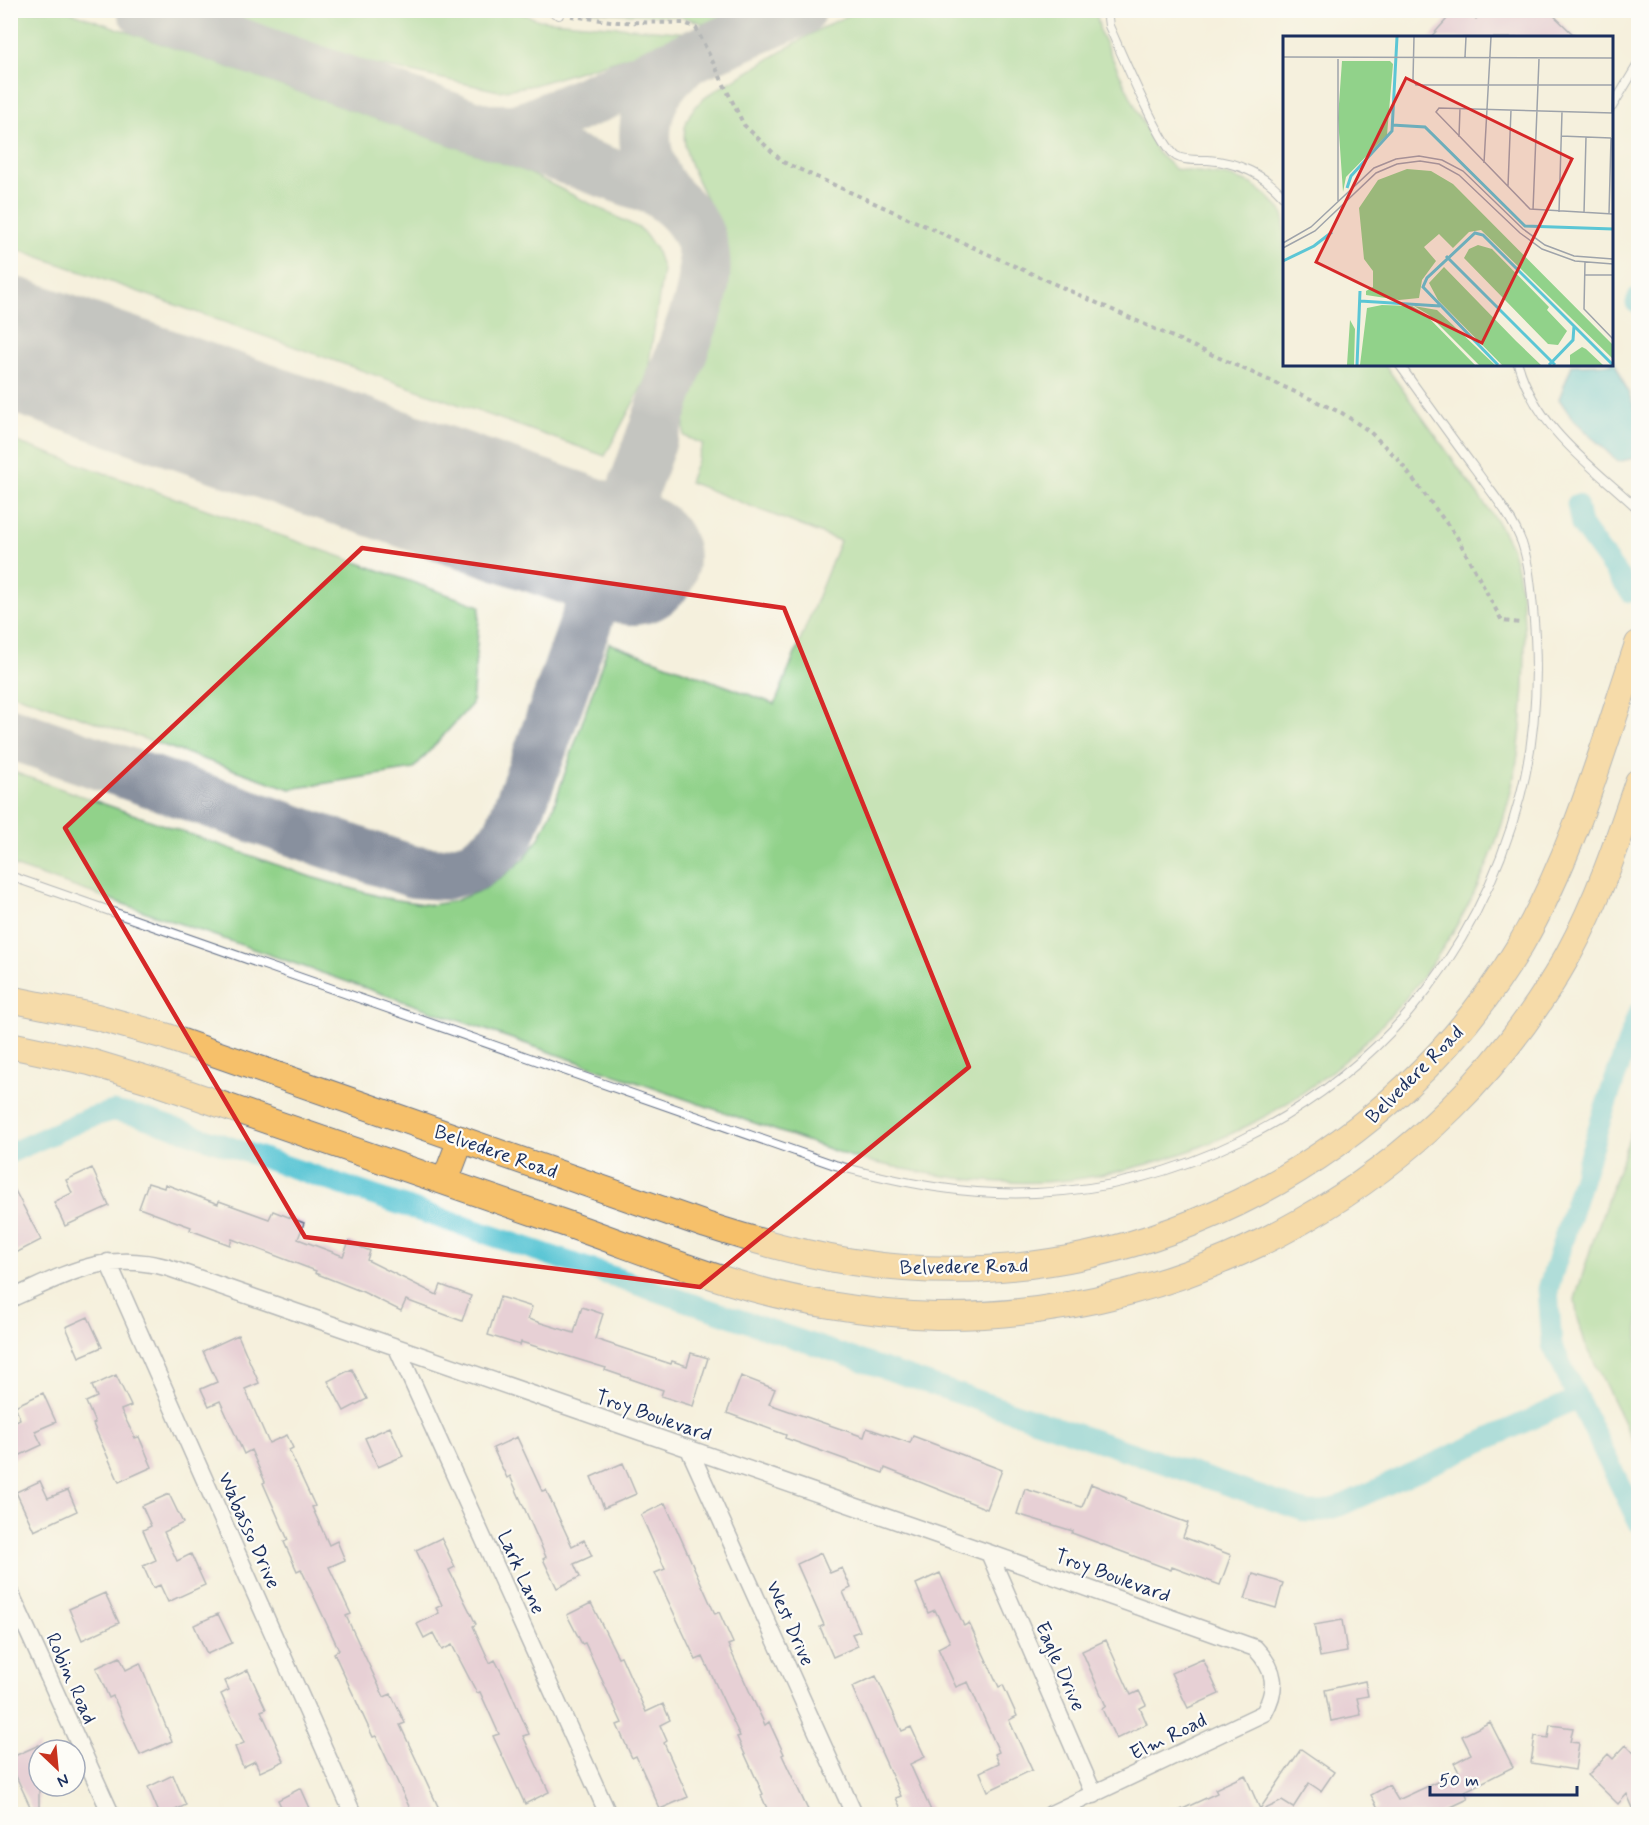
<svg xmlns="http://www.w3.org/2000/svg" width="1649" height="1825" viewBox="0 0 1649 1825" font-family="Mynerve,sans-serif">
<rect width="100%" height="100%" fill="#fdfcf7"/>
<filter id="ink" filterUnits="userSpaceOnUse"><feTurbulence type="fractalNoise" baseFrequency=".0167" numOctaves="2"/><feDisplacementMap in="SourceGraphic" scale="12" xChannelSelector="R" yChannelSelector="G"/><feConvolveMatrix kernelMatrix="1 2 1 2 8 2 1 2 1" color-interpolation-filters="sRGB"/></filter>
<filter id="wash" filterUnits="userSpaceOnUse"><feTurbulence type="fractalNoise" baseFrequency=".008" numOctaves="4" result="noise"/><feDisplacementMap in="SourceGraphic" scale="24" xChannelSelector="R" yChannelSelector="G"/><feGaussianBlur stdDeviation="1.35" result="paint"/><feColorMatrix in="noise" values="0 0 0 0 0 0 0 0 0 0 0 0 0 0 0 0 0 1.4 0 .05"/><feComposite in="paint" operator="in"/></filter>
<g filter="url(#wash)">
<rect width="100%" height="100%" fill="#f5f0dd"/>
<!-- green -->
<path fill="#91d28a" stroke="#568074" stroke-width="1.5" d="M65,10L525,171L641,229L656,249L663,270L647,377L605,456L11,247V11Z
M513,10L539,20L689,33L650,50L534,85L499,91L351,59L212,11Z
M581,11L736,10V11L706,24L682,17Z
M859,11H1096L1100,32L1157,152L1175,169L1229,176L1252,184L1266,195L1281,210L1284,218V364L1385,365L1496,520C1502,530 1508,540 1512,550C1529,607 1526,671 1521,729C1507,893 1395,1050 1249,1125C1198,1151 1140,1169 1083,1178C1007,1190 929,1176 855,1158L11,865V771L311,877L385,898L431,905L454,901L484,889L501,878L524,859L539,838L552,811L609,643L775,704L840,541L689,482L703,444L684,436V417C699,372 729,305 727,260C725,221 697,190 687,154C682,137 684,120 695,107C708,92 731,82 748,72C784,50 820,26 859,11Z
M11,440L480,606L472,704L413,769L290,789L11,693Z
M1638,1113V1452L1585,1343L1577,1315L1575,1299L1592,1244Z"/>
<!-- water -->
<path fill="#5bc6d5" stroke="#3b7a9a" stroke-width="1.5" d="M1612,356L1638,415V453L1634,458L1618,462L1572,418L1559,399L1572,365L1612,364Z"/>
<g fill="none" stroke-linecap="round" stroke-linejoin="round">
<!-- canal -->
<path stroke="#5bc6d5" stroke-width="21" d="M1636,303L1638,297
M1577,504L1581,525L1630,592
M1638,1013L1601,1119L1548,1289L1552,1345L1638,1522
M10,1153L88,1118L113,1111L139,1116L1307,1512H1320L1340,1506L1578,1398"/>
<!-- taxiway -->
<path stroke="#88909e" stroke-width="52" d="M487,130H515L534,124L800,10
M669,197C631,152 639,91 689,58
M10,733L414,872L444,874L473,866L497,848L509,834L538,757L699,304C713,255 702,217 656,190L143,10"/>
<!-- runway -->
<path stroke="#88909e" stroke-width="132" d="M10,343L633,559"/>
</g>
<g id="blocks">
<!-- building -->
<path fill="#d5a8cc" d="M1455,10H1467L1476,19L1484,10H1548L1577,38H1430Z
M92,1168L109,1206L65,1226L54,1202L72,1193L66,1180Z
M10,1181L41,1240L10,1256Z
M148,1183L164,1188L165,1184L218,1204L219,1201L269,1219L273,1211L304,1223L298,1239L343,1256L349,1242L370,1251L367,1260L437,1295L441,1285L471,1296L462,1321L406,1300L401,1311L363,1292L315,1273L316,1271L232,1239L230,1245L190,1230L191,1227L139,1208Z
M500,1297L532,1307L528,1319L574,1333L582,1307L603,1314L595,1339L671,1364L672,1361L687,1366L691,1353L708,1358L693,1406L661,1396L663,1390L605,1370L606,1368L521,1342L520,1345L488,1335Z
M88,1317L102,1347L79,1357L66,1327Z
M238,1335L259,1383L245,1389L269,1443L287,1435L293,1448L289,1450L315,1506L312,1507L329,1545L337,1541L345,1560L329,1567L351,1614L346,1616L384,1697L391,1694L405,1723L400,1725L442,1815H413L376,1736L373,1737L334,1653L339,1650L301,1569L297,1571L284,1542L288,1540L263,1483L265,1482L251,1450L244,1454L220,1401L209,1406L201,1389L217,1382L203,1351Z
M352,1369L367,1399L344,1411L328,1381Z
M116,1375L131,1406L121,1410L135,1438L139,1437L152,1467L119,1482L93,1424L95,1423L86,1402L97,1397L92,1386Z
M741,1376L775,1389L769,1404L864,1437L867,1428L910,1443L913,1436L1002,1470L987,1509L885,1468L883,1473L785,1438L786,1435L727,1413Z
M43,1393L56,1422L35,1431L42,1445L10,1460V1424L20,1419L15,1406Z
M390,1427L403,1456L378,1467L365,1438Z
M517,1437L542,1491L546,1490L572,1546L584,1540L592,1556L574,1564L580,1577L557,1588L543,1559L546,1557L510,1476L507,1478L493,1448Z
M623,1463L636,1494L604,1508L591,1477Z
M40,1481L48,1498L68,1490L77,1511L34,1531L16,1492Z
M1091,1484L1126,1498L1125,1500L1188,1523L1183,1537L1231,1555L1220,1585L1172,1567L1171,1570L1072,1533L1073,1531L1017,1514L1025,1489L1082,1507Z
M169,1494L183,1523L164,1532L177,1561L191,1554L205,1585L168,1602L160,1585L153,1588L143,1566L156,1560L143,1530L151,1526L142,1506Z
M665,1503L715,1614L719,1612L733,1643L728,1645L765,1725L769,1722L784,1754L782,1755L808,1810L797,1815H770L761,1795L763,1794L737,1737L740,1736L703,1657L696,1660L655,1573L665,1569L641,1515Z
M441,1538L455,1567L449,1570L476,1624L473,1626L490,1663L495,1660L505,1679L529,1734L523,1736L549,1792L525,1804L493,1736L499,1734L480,1692L477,1693L452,1645L442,1650L433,1633L424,1638L417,1624L439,1613L436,1608L442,1605L416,1550Z
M821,1553L830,1573L842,1568L851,1588L843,1592L860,1631L852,1634L858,1646L833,1657L820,1627L824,1625L797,1564Z
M940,1573L964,1626L969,1623L999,1687L1003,1685L1017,1716L1009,1720L1032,1770L988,1791L980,1772L999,1763L995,1754L999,1752L968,1682L956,1687L938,1648L950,1642L935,1610L928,1613L916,1584Z
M1253,1574L1283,1583L1276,1608L1245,1599Z
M105,1593L119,1623L82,1640L69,1609Z
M591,1603L618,1657L621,1656L646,1712L663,1704L670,1720L660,1725L667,1741L664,1743L688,1797L660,1809L636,1756L632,1758L617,1725L622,1723L585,1643L582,1644L567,1615Z
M218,1614L232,1643L207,1654L194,1625Z
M1342,1620L1347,1652L1320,1657L1314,1625Z
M1106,1640L1131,1695L1139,1691L1146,1705L1140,1708L1147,1724L1116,1739L1102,1709L1106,1706L1082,1651Z
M120,1657L126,1670L140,1663L172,1741L140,1755L113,1696L109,1698L96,1668Z
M1203,1659L1219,1694L1188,1708L1171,1673Z
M248,1670L266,1709L261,1711L284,1761L260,1772L255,1761L243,1767L235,1747L244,1743L221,1694L229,1690L225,1681Z
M876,1676L902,1731L911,1727L925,1757L910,1764L933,1815H904L896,1798L901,1796L852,1687Z
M1365,1681L1368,1696L1357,1698L1361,1715L1331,1721L1325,1690Z
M1490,1722L1513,1767L1465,1791L1468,1799L1434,1815H1364L1378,1808L1371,1795L1389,1785L1398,1800L1459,1772L1454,1763L1471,1754L1462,1736Z
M1550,1725L1573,1728L1570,1742L1579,1743L1575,1770L1531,1763L1535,1736L1548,1738Z
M39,1745V1815H34L10,1763V1758Z
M1626,1745L1638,1757V1815H1636L1627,1794L1618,1804L1588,1775L1608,1754L1613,1759Z
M1301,1749L1334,1772L1321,1791L1309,1783L1293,1808L1282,1801L1261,1811L1263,1815H1170L1217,1793L1215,1789L1245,1775L1260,1809Z
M173,1775L186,1805L165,1815H160L148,1787Z
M301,1788L313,1815H285L278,1800Z"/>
</g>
</g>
<g filter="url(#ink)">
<use href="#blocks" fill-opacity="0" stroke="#67738a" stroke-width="1.5"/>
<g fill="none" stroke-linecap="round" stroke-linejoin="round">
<!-- lane casing -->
<g stroke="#67738a" stroke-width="10">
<path id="lane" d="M547,10L559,15
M1107,10L1109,26C1120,50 1160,145 1176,156C1184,161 1199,160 1208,160C1238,162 1265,175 1284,197
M1612,107L1638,64
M1518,364C1537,429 1591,465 1638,509
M10,876L835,1165C901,1183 966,1196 1035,1193C1176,1188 1317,1118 1409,1012C1462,950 1499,876 1520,797C1537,735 1539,673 1533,609C1531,587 1529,564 1522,543C1512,516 1491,492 1475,469C1449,434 1424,399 1399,364"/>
</g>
<!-- street casing -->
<g stroke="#67738a" stroke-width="19">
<path id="street" d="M108,1262L353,1814
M10,1299C67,1274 104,1250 169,1268L989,1553L1255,1648C1276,1670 1278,1687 1264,1713L1051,1814
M397,1348L608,1814
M689,1449L854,1814
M989,1553L1094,1795
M10,1592L111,1814"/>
</g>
<!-- primary casing -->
<g stroke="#67738a" stroke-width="28">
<path id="primary" d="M10,999L97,1017L165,1036L706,1225C771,1246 835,1263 904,1268C1151,1287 1395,1156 1521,944C1574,853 1604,744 1638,644
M10,1045L90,1062L156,1082C293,1129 430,1176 567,1224C653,1254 740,1292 830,1305C865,1311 901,1315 936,1316C1193,1319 1442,1181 1568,955C1598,900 1618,841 1638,782
M445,1181L461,1139"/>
</g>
<!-- path -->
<path stroke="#67738a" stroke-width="4" stroke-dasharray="4.5 4.5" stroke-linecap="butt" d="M571,16L618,22L685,23L696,28L744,125L783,162L1342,413L1369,431L1397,458L1457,537L1502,621L1522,623"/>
<!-- lane -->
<use href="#lane" stroke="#fff" stroke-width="8"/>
<!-- street -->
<use href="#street" stroke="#fff" stroke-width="16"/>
<!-- primary -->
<use href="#primary" stroke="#f6c06b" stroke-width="26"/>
</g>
</g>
<!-- marked area -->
<path d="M0 0H1649V1825H0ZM362,548L784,608L969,1067L700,1287L305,1237L65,828Z" fill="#f5f0dd" fill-opacity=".55" fill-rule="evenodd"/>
<path fill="none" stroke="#d62828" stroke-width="4.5" stroke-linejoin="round" d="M362,548L784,608L969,1067L700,1287L305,1237L65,828Z"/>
<g text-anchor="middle" stroke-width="4.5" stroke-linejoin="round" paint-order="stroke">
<!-- street labels -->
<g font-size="20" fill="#1b2f5e" stroke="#fdfcf7">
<text transform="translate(1414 1074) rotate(-45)" y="7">Belvedere Road</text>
<text transform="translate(496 1151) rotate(19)" y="7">Belvedere Road</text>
<text transform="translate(964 1266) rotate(-1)" y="7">Belvedere Road</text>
<text transform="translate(654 1415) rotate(19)" y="7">Troy Boulevard</text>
<text transform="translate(250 1530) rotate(66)" y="7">Wabasso Drive</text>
<text transform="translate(522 1572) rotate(66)" y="7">Lark Lane</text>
<text transform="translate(1113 1575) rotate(20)" y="7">Troy Boulevard</text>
<text transform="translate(791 1623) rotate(66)" y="7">West Drive</text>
<text transform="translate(1061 1666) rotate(66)" y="7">Eagle Drive</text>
<text transform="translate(72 1678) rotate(66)" y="7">Robin Road</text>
<text transform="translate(1168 1736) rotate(-26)" y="7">Elm Road</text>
</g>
</g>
<!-- overview -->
<g transform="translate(1283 36)">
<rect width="330" height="330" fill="#f5f0dd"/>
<path d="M59,25H107L110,28L104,99L63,141L60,156L55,82ZM124,133L148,135L170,148L330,309V323L198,194L186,196L170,212L156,198L141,211L153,225L139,244L136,262L116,264L83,259V255L90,251V235L81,223L76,172L95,144ZM195,209L209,213L266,271L264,274L284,295L275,309L265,308L181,222L186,213ZM161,231L233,305L258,329H219L155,264L146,247ZM99,269L129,270L141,277L192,329H77L84,272ZM131,270L154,274L212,329H196L146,279ZM67,284L72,293L71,329H64ZM299,311L303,313L320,329H287V319Z" fill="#91d28a"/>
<path fill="none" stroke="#5bc6d5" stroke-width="3" d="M109,89L142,91L242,190L330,193M64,152L68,140L109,95L114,1M163,220L272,329M0,225L31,210L49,196M77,265L157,270M74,329L77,255M215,329L140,251L144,242L192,197L200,199L330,329M266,329L290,304L291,290"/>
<path fill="none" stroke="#9ea3aa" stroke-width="1.5" d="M131,1L130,43L133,49H330M0,21L330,22M182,21L183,1M55,23V165M329,77L330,30M330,77L156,72L153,76L247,173L330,178M278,100L328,102M176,101L177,72M201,127L208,1M225,150L228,74M250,174L256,23M276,176L279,76M301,177L303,101M326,178L328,102M0,207L28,191L91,132L113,123L136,120L159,124L180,135L240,193L262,209L291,220L330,223M0,212L32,195L93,137L114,128L137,125L156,128L176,139L237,197L259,213L292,225L330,228M302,226L301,273L330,303M302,239H330"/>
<path fill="#d62828" fill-opacity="0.15" stroke="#d62828" stroke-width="3" d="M123,42L289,123L199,307L33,226Z"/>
<rect width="330" height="330" fill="none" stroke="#1b2f5e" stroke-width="3"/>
</g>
<!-- margin -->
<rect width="1649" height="1825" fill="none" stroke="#fdfcf7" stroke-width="36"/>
<!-- north arrow -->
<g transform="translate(57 1768) rotate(154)"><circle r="28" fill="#fdfcf7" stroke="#a3aaba" stroke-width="1.5"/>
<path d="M0-4.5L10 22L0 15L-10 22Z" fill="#c8321e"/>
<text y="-9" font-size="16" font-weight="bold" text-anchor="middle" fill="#1b2f5e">N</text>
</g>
<!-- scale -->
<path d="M1430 1786v9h147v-9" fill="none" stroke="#1b2f5e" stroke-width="3"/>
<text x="1439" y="1786" font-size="18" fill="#1b2f5e" stroke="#fdfcf7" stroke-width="4.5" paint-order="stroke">50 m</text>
</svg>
